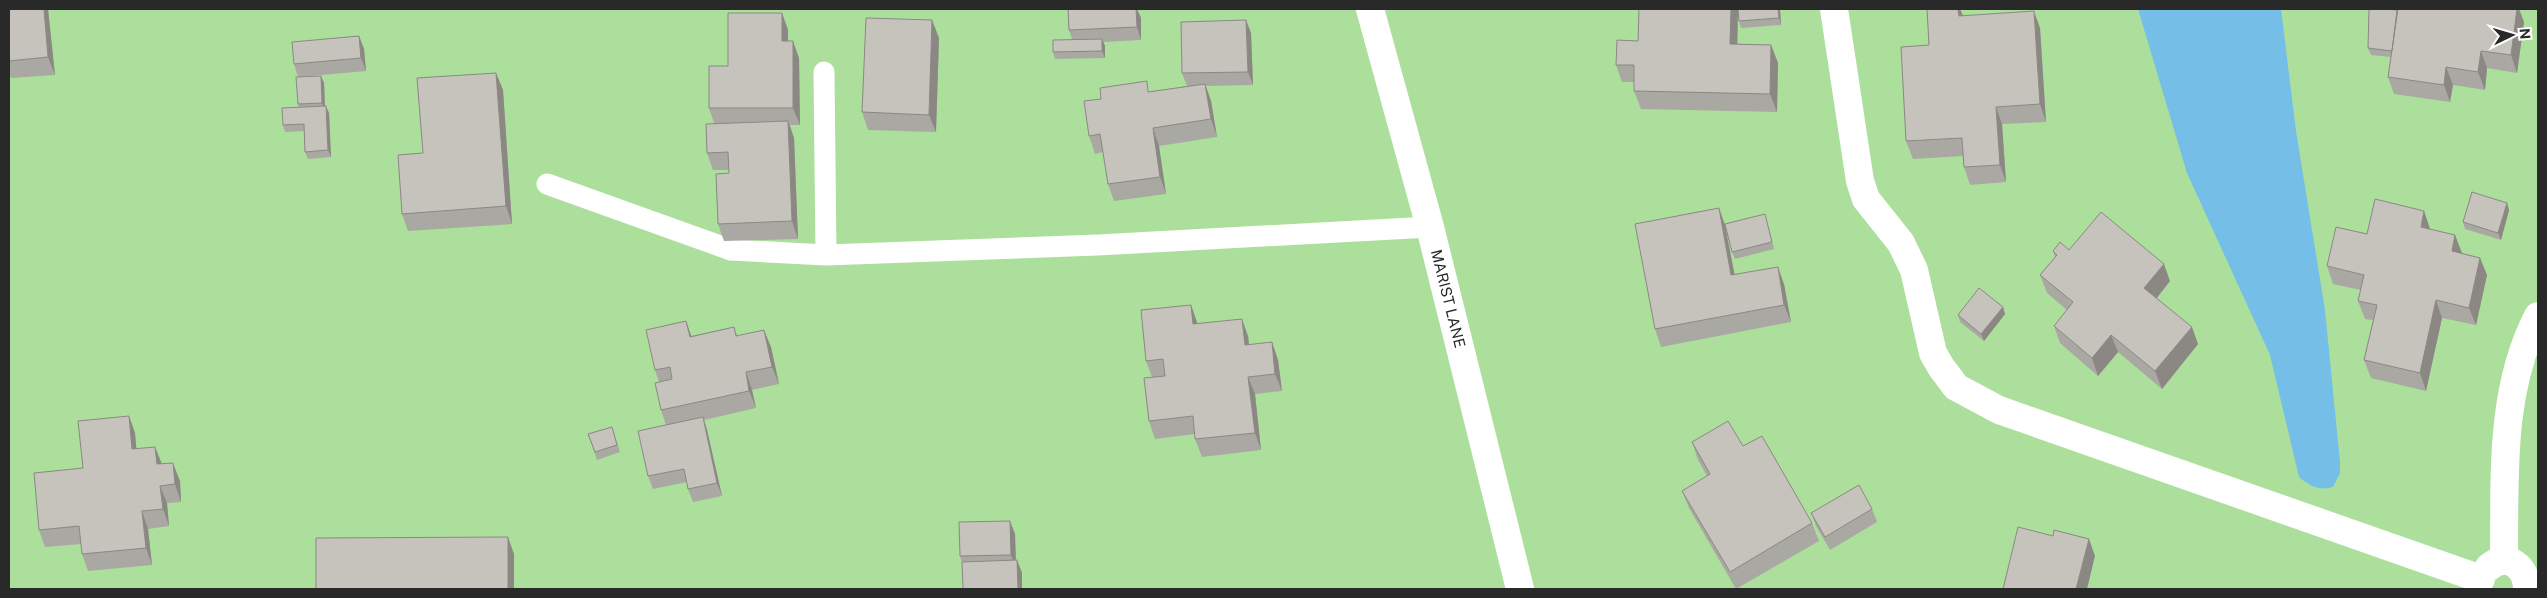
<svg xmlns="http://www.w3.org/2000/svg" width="2547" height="598" viewBox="0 0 2547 598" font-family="'Public Sans',sans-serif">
<rect width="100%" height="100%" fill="#ebe6dc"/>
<!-- green -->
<path fill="#acdf9b" d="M9,9H2538V589H9Z"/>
<!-- water -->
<path fill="#74bee8" d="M2138,9H2281L2296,131L2325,310L2340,462V473L2333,487C2318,491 2310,486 2299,477L2270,355L2187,173Z"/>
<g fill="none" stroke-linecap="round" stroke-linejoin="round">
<!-- lane -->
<path stroke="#fff" stroke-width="21" d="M824,72L826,255L1098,245L1430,227
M547,184L731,250L826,255"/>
<!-- street -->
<g stroke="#fff" stroke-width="28">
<path id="s1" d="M1370,9L1430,227L1520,589"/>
<path d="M1834,9L1860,181L1866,199L1901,243L1914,270L1933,353L1941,367L1956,387L1999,410L2481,579"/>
<path d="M2504,560C2505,479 2499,391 2538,316"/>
<path d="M2489,567C2508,551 2527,568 2527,589"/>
</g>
</g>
<!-- wall -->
<path fill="#aaa8a2" d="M9,9H48L55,75L11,78L9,72Z
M1068,9H1137L1141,18V40L1103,42L1105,46V58L1055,59L1053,52L1072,39L1069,30Z
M1639,9H1780L1781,25L1741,28L1739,21L1738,9L1737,44L1771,45L1778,63L1777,112L1641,109L1634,91V82H1622L1616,65L1638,41Z
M1927,9H1960L1963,16L2040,28L2046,122L2002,124L2006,182L1970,185L1964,167L1963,156L1913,159L1906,141L1929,45Z
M2398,9H2519L2524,22L2517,73L2487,68L2485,90L2453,85L2450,102L2394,94L2388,77L2391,57L2371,55L2368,48L2398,10Z
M782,13L788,30V41L799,58L800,125H790L794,138L798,239L724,241L718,224L729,173V170H713L707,153L714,123L709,108L728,66Z
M932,20L939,38L936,132L868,130L862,112Z
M1246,20L1251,33L1253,85L1206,86L1211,101L1217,137L1159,146L1166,194L1114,201L1108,184L1103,152L1095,154L1089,136L1150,92L1187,86L1182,73Z
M359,36L364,49L366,71L299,77L321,76L324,83L325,106L329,113L331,157L308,159L305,152L304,131L285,132L283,125L299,107L298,104V77L294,64Z
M496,73L503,90L512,224L408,231L402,214L423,153Z
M2507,203L2509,210L2501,240L2465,229L2463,222Z
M1719,208L1725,225L1734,274L1784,284L1791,322L1661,347L1655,329Z
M2424,211L2430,229L2455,235L2461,253L2480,258L2487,275L2476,325L2442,318L2426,391L2371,378L2364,360L2373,320L2365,319L2358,301L2361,290L2333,284L2327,266L2367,234Z
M1765,214L1774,249L1735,259L1732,252Z
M2069,250L2170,281L2157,298L2198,344L2162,389L2118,352L2098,376L2060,343L2054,326L2067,310L2047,293L2040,275L2055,257L2053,251Z
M1191,305L1197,324L1248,336L1249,345L1272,342L1278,360L1282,391L1255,394L1261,450L1202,457L1195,439V434L1155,439L1149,421L1152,377L1146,361Z
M2003,307L2005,314L1984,341L1960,322L1958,315Z
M686,321L691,336L734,327L737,335L771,347L779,384L752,390L756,408L704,420L707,430L722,496L693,502L688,489L687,482L653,489L648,476L666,425L661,410L659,382L655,370Z
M129,416L135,433L136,448L162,464L180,481L181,502L167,503L169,526L148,529L152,565L88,571L82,554L81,544L45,547L39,530L83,468Z
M612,427L620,452L597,460L588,434Z
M1692,442L1743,446L1812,523L1819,541L1736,589L1689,508L1682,491L1707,476L1698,460Z
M1872,509L1877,522L1830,550L1816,526L1811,513Z
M1010,521L1015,534L1016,560H1017L1022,573L962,563L960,556Z"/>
<!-- shaded-wall -->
<path fill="#8b8884" d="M44,9H48L55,75L48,57Z
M1136,9H1137L1141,18V40L1137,27Z
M1731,9H1738L1737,62L1730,44Z
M1778,9H1780L1781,25L1779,18Z
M1958,9H1960L1964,18L1959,16Z
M2517,9H2519L2524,22L2517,73L2511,55Z
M2034,11L2040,28L2046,122L2040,104Z
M782,13L788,30V59L782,41Z
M932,20L939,38L936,132L929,115Z
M1246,20L1251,33L1253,85L1248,72Z
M359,36L364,49L366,71L361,58Z
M1102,39L1105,46V58L1102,51Z
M793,41L799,58L800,125L793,108Z
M1771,45L1778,63L1777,112L1770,94Z
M2481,51L2487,68L2485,90L2478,72Z
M2446,67L2453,85L2450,102L2444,85Z
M496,73L503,90L512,224L506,206Z
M321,76L324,83L325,110L322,103Z
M1205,84L1211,101L1217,137L1211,119Z
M326,106L329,113L331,157L328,150Z
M1996,107L2002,124L2006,182L2000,165Z
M788,121L794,138L798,239L792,221Z
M1153,128L1159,146L1166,194L1160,177Z
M2507,203L2509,210L2501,240L2498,233Z
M1719,208L1725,225L1738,292L1731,275Z
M2424,211L2430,229L2427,245L2421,227Z
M2455,235L2462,253L2458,269L2452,251Z
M2480,258L2487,275L2476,325L2469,308Z
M2164,264L2170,281L2151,305L2144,288Z
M1778,267L1784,284L1791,322L1784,305Z
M2436,300L2442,318L2426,391L2420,373Z
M1191,305L1197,322L1199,342L1193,324Z
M2003,307L2005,314L1984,341L1981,334Z
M1242,319L1248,336L1251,363L1245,345Z
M686,321L692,338L690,337Z
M2192,327L2198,344L2162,389L2155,371Z
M764,330L771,347L779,384L772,367Z
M2111,335L2118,352L2098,376L2092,358Z
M1272,342L1278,360L1282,391L1275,374Z
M746,372L752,390L756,408L749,391Z
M1248,377L1255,394L1261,450L1255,433Z
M129,416L135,433L138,466L132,449Z
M703,417L707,430L722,496L717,483Z
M155,447L162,464H157Z
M173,463L180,481L181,502L175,484Z
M160,486L167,503L169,526L163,509Z
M142,511L148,529L152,565L146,548Z
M1010,521L1015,534L1016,568L1011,555Z
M508,537L514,554V589H508Z
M2089,539L2095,556L2087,589H2076Z
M1017,560L1022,573V589H1018Z"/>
<!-- building -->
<path fill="#c6c3bc" stroke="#8b8884" d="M9,9H44L48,57L9,61Z
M1068,9H1136L1137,27L1069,30Z
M1639,9H1731L1730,44L1771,45L1770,94L1634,91V65H1616L1617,40L1638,41Z
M1738,9H1778L1779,18L1739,21Z
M1927,9H1958L1959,16L2034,11L2040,104L1996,107L2000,165L1964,167L1962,138L1906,141L1901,47L1929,45Z
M2369,9H2383L2397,10L2392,51L2368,48Z
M2398,9H2517L2511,55L2481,51L2478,72L2446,67L2444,85L2388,77Z
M728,13H782V41H793V108H709V66H728Z
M866,18L932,20L929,115L862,112Z
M1246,20L1248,72L1182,73L1181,22Z
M359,36L361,58L294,64L292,42Z
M1102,39V51L1053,52V40Z
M496,73L506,206L402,214L398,155L423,153L417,78Z
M321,76L322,103L298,104L296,77Z
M1147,81L1148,92L1205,84L1211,119L1153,128L1160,177L1108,184L1100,134L1089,136L1084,101L1101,99L1100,88Z
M326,106L328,150L305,152L304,124L283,125L282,108Z
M788,121L792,221L718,224L716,174L729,173L728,152L707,153L706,124Z
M2472,192L2507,203L2498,233L2463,222Z
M2375,199L2424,211L2421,227L2455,235L2452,251L2480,258L2469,308L2436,300L2420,373L2364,360L2377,305L2358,301L2364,275L2327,266L2336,227L2367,234Z
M1719,208L1731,275L1778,267L1784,305L1655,329L1635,224Z
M2101,212L2164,264L2144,288L2192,327L2155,371L2111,335L2092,358L2054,326L2073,302L2040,275L2057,255L2053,251L2060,242L2069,250Z
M1765,214L1772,242L1732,252L1725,224Z
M1979,288L2003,307L1981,334L1958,315Z
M1191,305L1193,324L1242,319L1245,345L1272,342L1275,374L1248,377L1255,433L1195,439L1193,416L1149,421L1144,378L1165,376L1163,359L1146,361L1141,310Z
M686,321L690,337L734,327L736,336L764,330L772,367L746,372L749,391L661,410L655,383L672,379L670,367L655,370L646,330Z
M129,416L132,449L155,447L157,464L173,463L175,484L160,486L163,509L142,511L146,548L82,554L79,526L39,530L34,473L83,468L78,421Z
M703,417L717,483L688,489L684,469L648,476L638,431Z
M1728,421L1743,446L1762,436L1812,523L1730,572L1682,491L1710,474L1692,442Z
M612,427L617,445L595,452L588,434Z
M1859,485L1872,509L1825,537L1811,513Z
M1010,521L1011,555L960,556L959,522Z
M2018,527L2053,536L2054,530L2089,539L2076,589H2003Z
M508,537V589H316V538Z
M1017,560L1018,589H963L962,562Z"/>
<g text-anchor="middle" stroke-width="4" stroke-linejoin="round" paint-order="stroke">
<!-- street labels -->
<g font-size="15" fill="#292929" stroke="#fff">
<text dy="5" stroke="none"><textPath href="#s1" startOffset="300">MARIST LANE</textPath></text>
</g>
</g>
<!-- border -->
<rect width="2547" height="598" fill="none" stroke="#292929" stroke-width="20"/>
<!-- north arrow -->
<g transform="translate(2512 35) rotate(85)" stroke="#ffffff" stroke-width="4" paint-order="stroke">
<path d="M0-4L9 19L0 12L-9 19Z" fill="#292929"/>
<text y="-8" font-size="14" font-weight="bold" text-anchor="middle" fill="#292929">N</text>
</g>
</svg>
